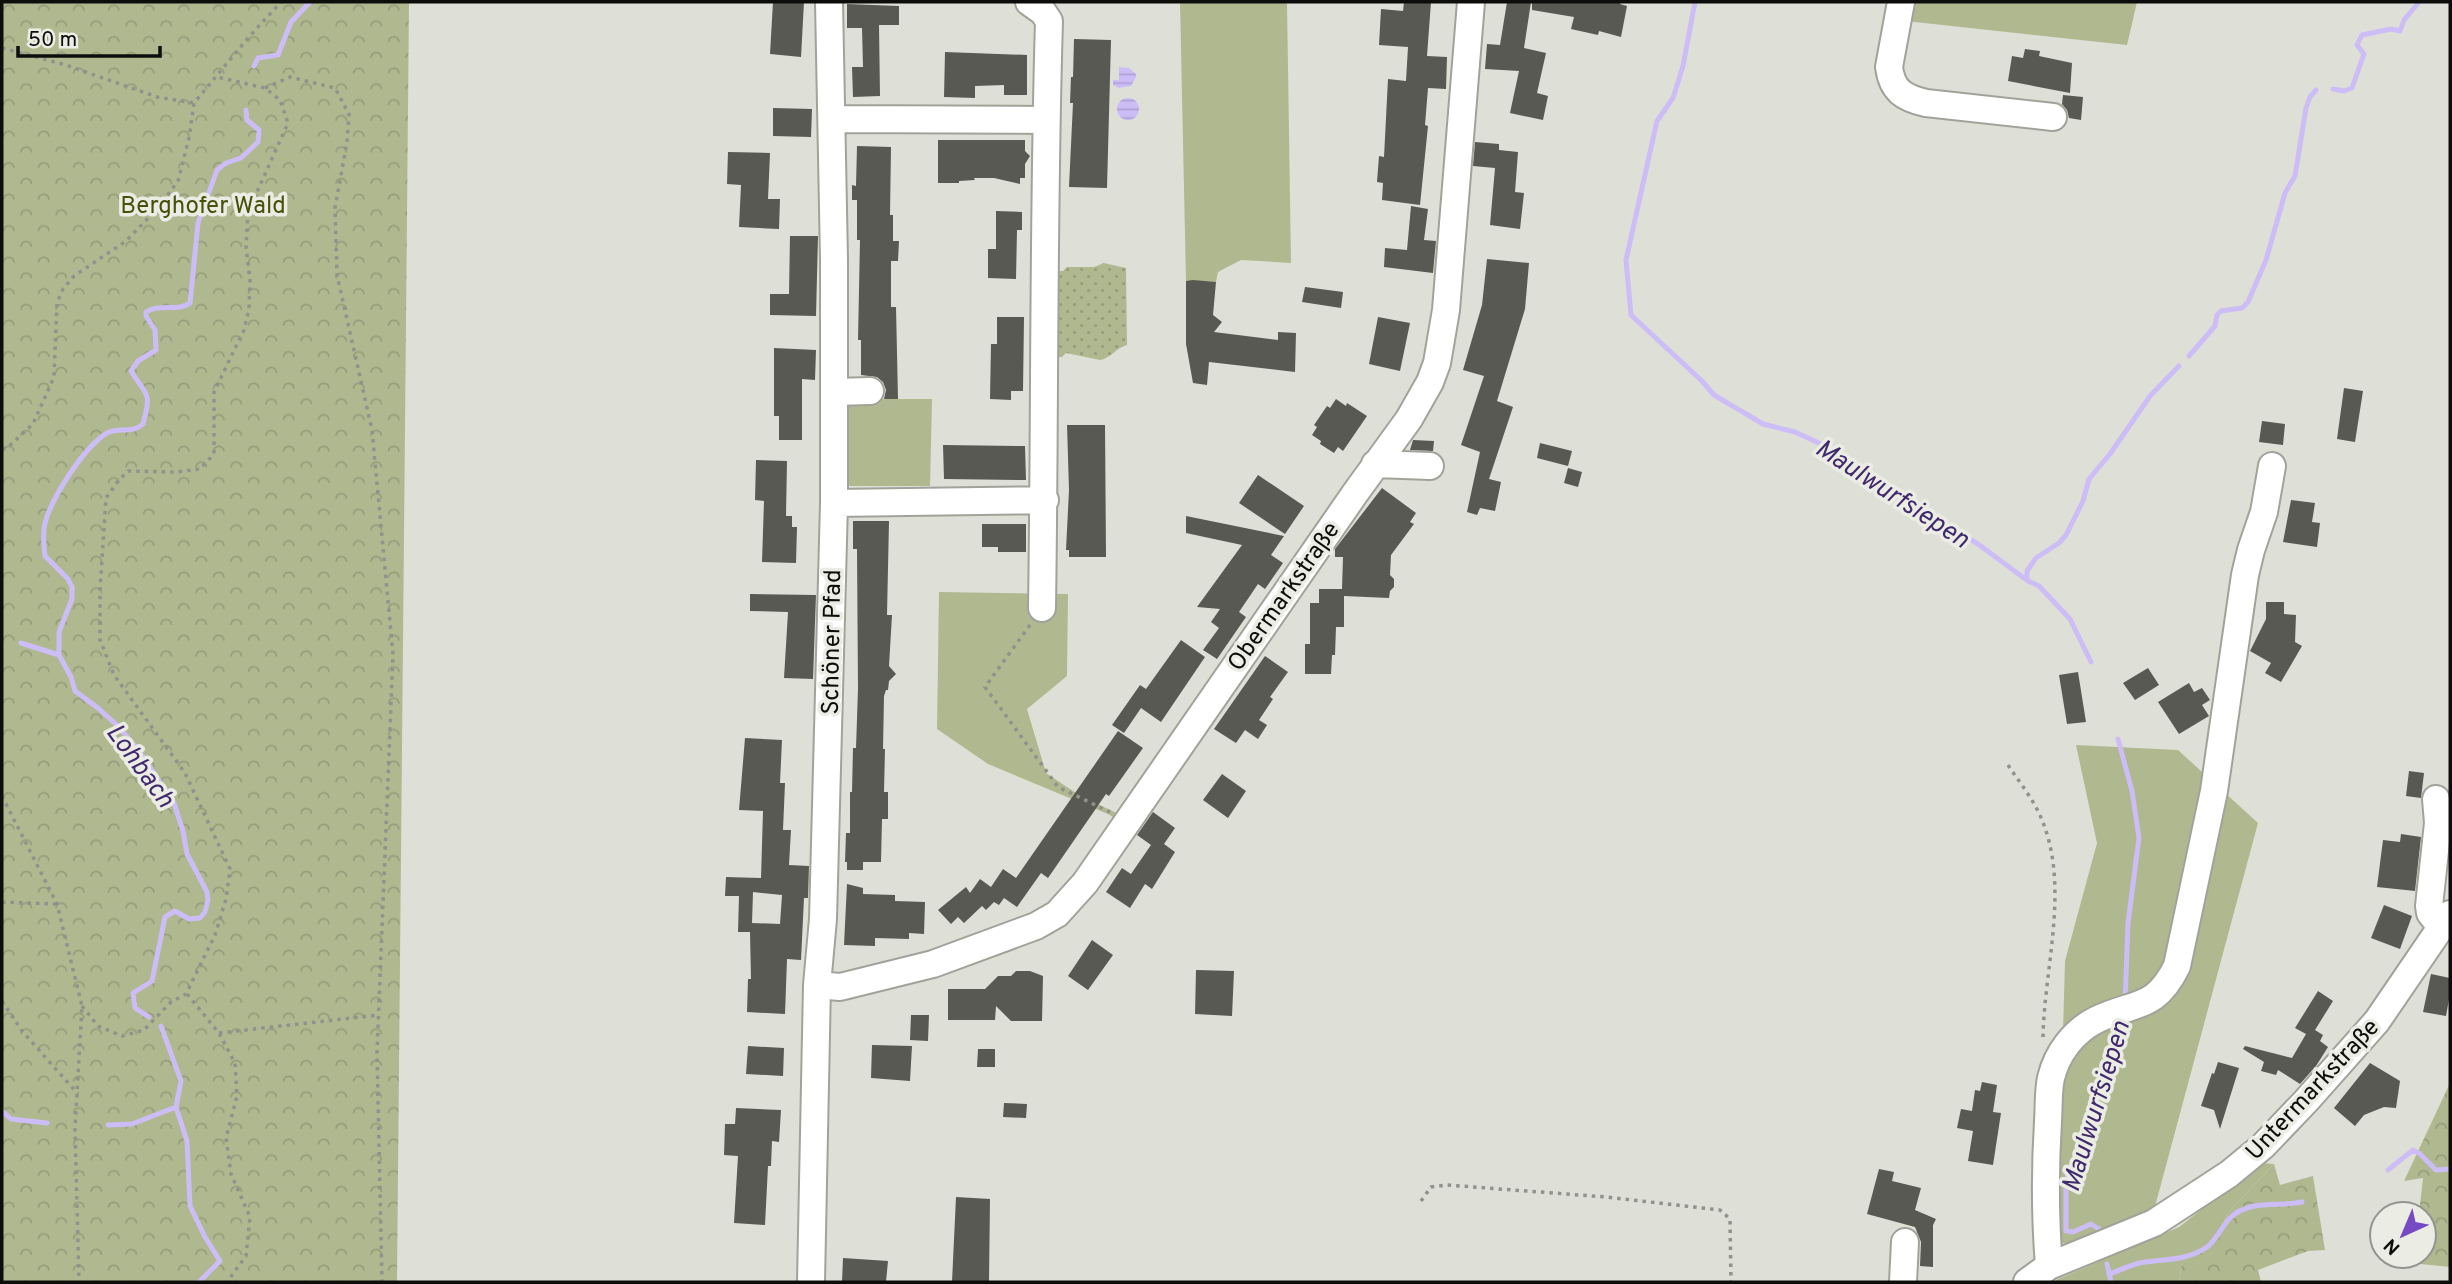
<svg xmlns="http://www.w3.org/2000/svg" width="2452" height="1284" viewBox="0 0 2452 1284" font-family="Overpass,sans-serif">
<defs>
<pattern id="forest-crowns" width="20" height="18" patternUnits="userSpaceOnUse" patternTransform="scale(1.75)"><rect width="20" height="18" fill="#b0b890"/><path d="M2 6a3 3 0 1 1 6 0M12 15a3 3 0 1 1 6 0" fill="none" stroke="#969d7b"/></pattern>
<pattern id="park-dots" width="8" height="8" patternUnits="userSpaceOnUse" patternTransform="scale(1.75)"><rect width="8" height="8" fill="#b0b890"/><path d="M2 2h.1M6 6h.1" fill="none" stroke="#969d7b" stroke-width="1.8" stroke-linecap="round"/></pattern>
<pattern id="water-rules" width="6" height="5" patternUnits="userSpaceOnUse" patternTransform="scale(1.75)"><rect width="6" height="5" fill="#ccbdf7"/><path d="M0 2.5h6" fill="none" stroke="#aea1d2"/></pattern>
</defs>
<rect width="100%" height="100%" fill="#dee0d7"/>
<!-- grass -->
<path fill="#b0b890" d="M1180,2H1287L1291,263L1241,260L1218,272L1216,282L1186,281Z
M1914,2H2137L2127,45L1906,21Z
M845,399H932L930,486H850L844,479Z
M939,592L1068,594L1067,676L1027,709L1046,773L1082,797L1121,815L1118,820L1108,814L988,764L937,729Z
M2076,745L2178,750L2258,823L2153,1214C2133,1222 2076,1253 2058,1241L2056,1079L2063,1032L2065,961L2097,843Z
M2261,1163L2274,1164L2228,1213L2213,1243L2183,1256L2179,1282H2056V1280L2179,1227Z"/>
<!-- forest -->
<path fill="url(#forest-crowns)" d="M2,2H409L397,1282H2Z
M2450,1083V1267L2411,1263L2412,1256H2424V1214H2419L2423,1178L2404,1181Z
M2274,1164L2280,1185L2313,1176L2325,1250L2308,1251L2258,1270L2261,1282H2179L2183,1256L2213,1243L2228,1213Z"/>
<!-- park -->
<path fill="url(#park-dots)" d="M1104,263L1126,268L1127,345C1116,348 1111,358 1100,360L1066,353L1062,357H1058L1055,353L1049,271H1063L1067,267H1094Z"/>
<!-- water -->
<path fill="url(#water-rules)" d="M1119,67L1129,68L1136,74V77L1131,86L1119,88L1113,85V80H1119Z
M1117 109a11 11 0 1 1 22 0a11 11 0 1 1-22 0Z"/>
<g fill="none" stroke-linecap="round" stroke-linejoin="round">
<!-- stream -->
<path stroke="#ccbdf7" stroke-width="5" d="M1695,2L1683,66L1673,98L1657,121L1626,260L1631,315L1702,381L1714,395L1763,424L1795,432L1836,451L1850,467L1978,544L2028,581L2039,586L2070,619L2091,662
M254,66L258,58L278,55L291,22L310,2
M2333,89L2344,91L2352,88L2364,54L2357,45L2362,35L2391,29L2400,31L2404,20L2419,2
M2189,356L2215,326L2217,315L2221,311L2242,308L2248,302L2266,260L2285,193L2295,176L2306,108L2310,97L2316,90
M2027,580V571L2036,558L2059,543L2066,535L2083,501L2089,479L2110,454L2150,396L2179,366
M21,643L59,655
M2118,739L2132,791L2139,838L2128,923L2125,1002
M149,1017L135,1008L133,993L152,981L165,917L175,911L189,919L200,918L205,912L208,900L207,892L187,854L183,831L174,803L139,751L119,727L98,708L75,691L71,677L59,655V632L72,599V587L68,579L45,556C44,545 42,534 45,523C52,497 84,447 107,433C120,426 131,435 143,424C152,391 147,397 131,371L138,361L156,350L155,330L146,316V312C160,303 178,312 190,303L198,223L217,170L226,163L241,158L258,142L259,130L247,120L246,110
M161,1026L181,1081L176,1107L187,1141L190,1206L205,1237L220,1261L199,1282
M2,1111L11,1119L47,1123
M108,1125L132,1124L176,1107
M2388,1170L2413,1150L2420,1154L2436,1170L2450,1169
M2099,1229L2091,1224L2073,1232L2066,1231V1180L2113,1058L2116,1039L2124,1019
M2107,1264L2111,1282
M2109,1274C2119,1271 2130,1265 2140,1263C2162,1259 2187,1261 2207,1247C2214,1243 2223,1225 2230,1218C2249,1199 2278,1207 2302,1202"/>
</g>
<!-- building -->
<path fill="#585952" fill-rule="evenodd" d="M773,2H804L801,57L770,54Z
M1404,2H1431L1427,56L1447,57L1446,89L1428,88L1425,125L1428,126L1420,205L1382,200L1383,183L1377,182L1379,156L1384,157L1388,79L1406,81L1408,47L1379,45L1381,9L1403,11Z
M1507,2H1531L1524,48L1546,53L1537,93L1548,96L1543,120L1510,113L1519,71L1485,69L1487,44L1500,45Z
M1532,2H1621L1620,4L1627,6L1621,37L1599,31L1598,35L1571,29L1574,17L1532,10Z
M847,4L899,6V25H879L880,96L853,97L852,67H863L862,28H847Z
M1074,39L1111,40L1107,188L1069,187L1073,103H1070L1071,77H1073Z
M2025,49L2040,51L2039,56L2072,63L2070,93L2008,81L2012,56L2023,58Z
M945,52L1027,55V95H1004V85L975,86V98L944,97Z
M2063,95L2083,97L2081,120L2069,118L2067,110L2062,104Z
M773,108L812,109L811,137L773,136Z
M938,140H1025V151L1030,156L1025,164V178H1020V184L994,178H974L975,180L959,181V183H938Z
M1475,142L1499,144V150L1518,152L1515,192L1524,193L1520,229L1490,225L1495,168L1473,166Z
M857,146L891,147L890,215H893V241H899L898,261H891V307H896L898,399H884L886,390L883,382L877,377L861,375V340H858L860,240H857V200H852V185L856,186Z
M728,152L770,153L768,199H780L779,229L739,227L741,185L727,184Z
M1411,206L1428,209L1424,240L1436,241L1433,273L1384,267L1385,248L1407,250Z
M996,211L1022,212V230H1017L1016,279L988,278V249H996Z
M790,236H818L816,316L770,315V294H789Z
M1487,259L1529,263L1525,309L1497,401L1513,407L1489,479L1501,482L1495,511L1480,508L1477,515L1467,512L1480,452L1461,445L1484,376L1463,370L1482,305Z
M1193,280L1216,282L1213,315L1222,322L1214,332L1278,340V332L1296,333L1295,372L1209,362L1207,385L1193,383L1186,344V281Z
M1305,287L1343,292L1341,308L1302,302Z
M997,317H1024L1023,391H1011V400L990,399L991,344H997Z
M1378,317L1410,323L1400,371L1369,364Z
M774,348L816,350L815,380L802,379V440H779V416H774Z
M2344,388L2363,391L2355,442L2337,439Z
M1336,399L1346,406L1347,403L1367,416L1343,451L1338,447L1334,453L1320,444L1321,441L1312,435L1317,427L1314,425L1327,406L1330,408Z
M2262,421L2285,424L2283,445L2259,442Z
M1067,425H1105L1106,557H1069V550H1066L1069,490Z
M1413,440L1434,441L1433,451L1410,450Z
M1540,443L1572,451L1568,466L1537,458Z
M943,445L1025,446L1026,480L944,479Z
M756,460L787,461L786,516H792V527H797L796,563L762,562L764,501L755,500Z
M1568,468L1582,472L1578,487L1564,483Z
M1258,475L1304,506L1285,534L1239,503Z
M1382,488L1416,513L1410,522L1414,524L1391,555L1390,575L1394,579V587L1390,591L1389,598L1344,596V627H1336L1335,655H1332L1331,674H1305V644H1310V603H1319V589H1342L1343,557H1335V549Z
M2291,500L2315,503L2312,522L2320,523L2317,547L2283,542Z
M1186,516L1284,536L1271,555L1283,563L1265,589L1258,584L1239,612L1246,617L1217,659L1203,650L1219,628L1211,622L1220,609L1197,607L1242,545L1186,533Z
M853,521H889L887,615H892L889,666L896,674L889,681L888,690H886L884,696L883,749H885L884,792H888V819H882L881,862H863V870H847V862H845L846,833H850V792H852L853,748H856L858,689L857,549H853Z
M982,524H1026V552H998V547H982Z
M750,594L816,595L813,679L784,678L788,612L750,611Z
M2266,602H2284V614L2296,615L2295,642L2302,646L2281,682L2265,673L2271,663L2250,651L2266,619Z
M1181,640L1205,657L1161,722L1141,708L1124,733L1112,725L1140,685L1146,689Z
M1265,656L1288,672L1270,697L1273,699L1259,720L1267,725L1258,739L1245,730L1236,743L1214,729Z
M2148,668L2159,685L2135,700L2123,683Z
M2078,672L2086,722L2067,724L2059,675Z
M2189,683L2194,692L2202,688L2210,700L2202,705L2209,716L2179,734L2158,702Z
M1118,731L1143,748L1109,796L1106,794L1048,878L1041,873L1017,907L1004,898L999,905L994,902L986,910L982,906L964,923L958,917L951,924L938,910L966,887L970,893L980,879L991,887L1003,869L1016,878Z
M745,738L782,740L780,783H785L783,830H791L789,865L809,866L808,898H804L801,960L787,959L785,1014L747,1012L748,979H751L750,932H738L739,896H725L726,877L761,878L763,811L739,810ZM753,892L782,895L780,924L752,923Z
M2409,771L2424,773L2421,798L2406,796Z
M1222,774L1246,791L1228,818L1203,800Z
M1153,812L1175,828L1164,844L1175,852L1152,889L1145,884L1130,908L1106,892L1122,868L1131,874L1151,845L1137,835Z
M2401,834L2421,837L2415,891L2377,887L2383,840L2400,842Z
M847,884L863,888V894L895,895V901L925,902L924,934L909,933V939L875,938V946L844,945Z
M2384,905L2412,916L2400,949L2371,938Z
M1092,940L1113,955L1088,990L1068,976Z
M1196,970L1234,971L1232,1016L1195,1014Z
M1016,971H1030L1043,976L1042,1021H1011L996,1006L995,1020H948V989H985L998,976H1011Z
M2431,974L2450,978V994L2446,1016L2423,1012Z
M2318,991L2333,1001L2315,1030L2323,1035L2320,1041L2328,1047L2316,1066L2300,1084L2278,1070L2276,1075L2261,1071L2264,1062L2243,1049L2245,1046L2292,1058L2306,1034L2295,1028Z
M911,1015H929L928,1041L910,1040Z
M872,1045L912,1046L910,1081L871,1078Z
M748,1046L784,1048L783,1076L746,1074Z
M978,1049H995V1067H977Z
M2218,1062L2239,1068L2220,1129L2214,1110L2201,1106L2212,1073L2214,1074Z
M2370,1063L2400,1081L2396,1108L2384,1107L2364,1115L2355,1126L2334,1108Z
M1982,1082L1997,1085L1993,1112L2001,1113L1993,1165L1968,1161L1973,1131L1957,1128L1961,1109L1972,1111L1975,1090L1980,1091Z
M1004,1103L1027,1104L1026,1118L1003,1117Z
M736,1108L781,1110L779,1142L772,1141L771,1166H768L765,1225L734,1223L738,1156L724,1155L725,1124H735Z
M1879,1169L1894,1172L1892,1181L1921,1188L1915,1210L1936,1219L1933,1225V1267L1920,1266L1921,1242L1915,1227L1867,1214Z
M956,1197L990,1199L989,1282H952Z
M843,1258L888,1261L886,1282H842Z"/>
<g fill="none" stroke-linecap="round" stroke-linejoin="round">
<!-- minor casing -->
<g stroke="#a1a39a" stroke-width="30">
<path id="minor" d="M1029,2L1043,12L1049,21C1043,217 1045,413 1042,608
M1901,2L1889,67C1892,91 1904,98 1926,103L2053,117
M832,119L1046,120
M834,392L870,391
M1375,464L1430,466
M834,503L1045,500
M2436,799L2438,823L2429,906L2430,913L2441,927
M817,985L840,987L933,964L1036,926L1057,914L1085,883L1356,492L1409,419L1430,382L1437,363L1446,310L1471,2
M2049,1266C2045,1217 2045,1170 2048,1121C2049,1107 2048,1091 2051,1078C2057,1053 2074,1031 2096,1020C2135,1001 2155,1011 2177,966L2214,791L2245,575L2251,550L2264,512L2272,466
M811,1282L817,985L823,919L834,503V260L829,2
M1903,1282L1905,1242
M2027,1282L2049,1266L2154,1223L2229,1174L2263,1146L2306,1101L2377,1021L2450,914"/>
</g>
<!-- path -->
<path stroke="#90928b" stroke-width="3.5" stroke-dasharray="3.5 5" stroke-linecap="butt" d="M2,48L66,65L157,97L194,103
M265,88L290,77L335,88L349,114L347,142L335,208L337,275L372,430L393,654L377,1053L382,1282
M2,449L7,448L33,424L54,377L57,303L63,289L74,276L126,241L158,208L178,181L189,138L194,103L248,38L281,2
M1030,625L985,687L1058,787L1110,812
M2008,765C2020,783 2034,800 2042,820C2070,888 2044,968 2043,1038
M2,796L57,904L82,1006L75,1129L79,1282
M2,902L56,904
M187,994L219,1033L235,1063L237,1096L226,1138L231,1174L250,1217L246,1256L227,1282
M2,1001L22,1031L78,1094
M82,1006L98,1026L122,1036L144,1030L171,1002L186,994L215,935L226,899L230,869L185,773L114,675L100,640V590L106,498L118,481L128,471L176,472L200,469L214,454V392L244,330L249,309L250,280L246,246L248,212L288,123L280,100L265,88L217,77
M219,1033L379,1015
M1421,1201L1431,1187L1447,1185L1606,1197L1720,1210L1730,1219L1731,1282"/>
<!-- minor -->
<use href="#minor" stroke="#fff" stroke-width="26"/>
</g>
<g text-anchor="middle" stroke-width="7" stroke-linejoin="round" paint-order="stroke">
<!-- park labels -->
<g font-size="24" fill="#474f08" stroke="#ebede4">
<text x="203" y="213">Berghofer Wald</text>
</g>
<!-- street labels -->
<g font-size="24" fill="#0d0e0b" stroke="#ebede4">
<text transform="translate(1283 596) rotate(-55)" y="8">Obermarkstraße</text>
<text transform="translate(831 642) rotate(-89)" y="8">Schöner Pfad</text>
<text transform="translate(2312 1089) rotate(-47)" y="8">Untermarkstraße</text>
</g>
<!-- water labels -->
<g font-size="26" font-style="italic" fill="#40296c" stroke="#ebede4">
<text transform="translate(1893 493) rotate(33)" y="9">Maulwurfsiepen</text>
<text transform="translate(141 765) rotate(54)" y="9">Lohbach</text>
<text transform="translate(2095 1106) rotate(-73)" y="9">Maulwurfsiepen</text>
</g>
</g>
<!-- border -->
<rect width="2452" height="1284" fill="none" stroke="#0d0e0b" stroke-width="7"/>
<!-- north arrow -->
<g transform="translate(2403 1235) rotate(224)"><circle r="33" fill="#ebede4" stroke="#92948d" stroke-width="2"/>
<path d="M0-5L12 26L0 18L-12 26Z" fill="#754ac2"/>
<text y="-10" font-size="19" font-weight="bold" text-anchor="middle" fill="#0d0e0b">N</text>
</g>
<!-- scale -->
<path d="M18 46v10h142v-10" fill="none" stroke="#0d0e0b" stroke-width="3.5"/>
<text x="28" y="46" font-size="21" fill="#0d0e0b" stroke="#ebede4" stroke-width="5" paint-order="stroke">50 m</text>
</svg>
